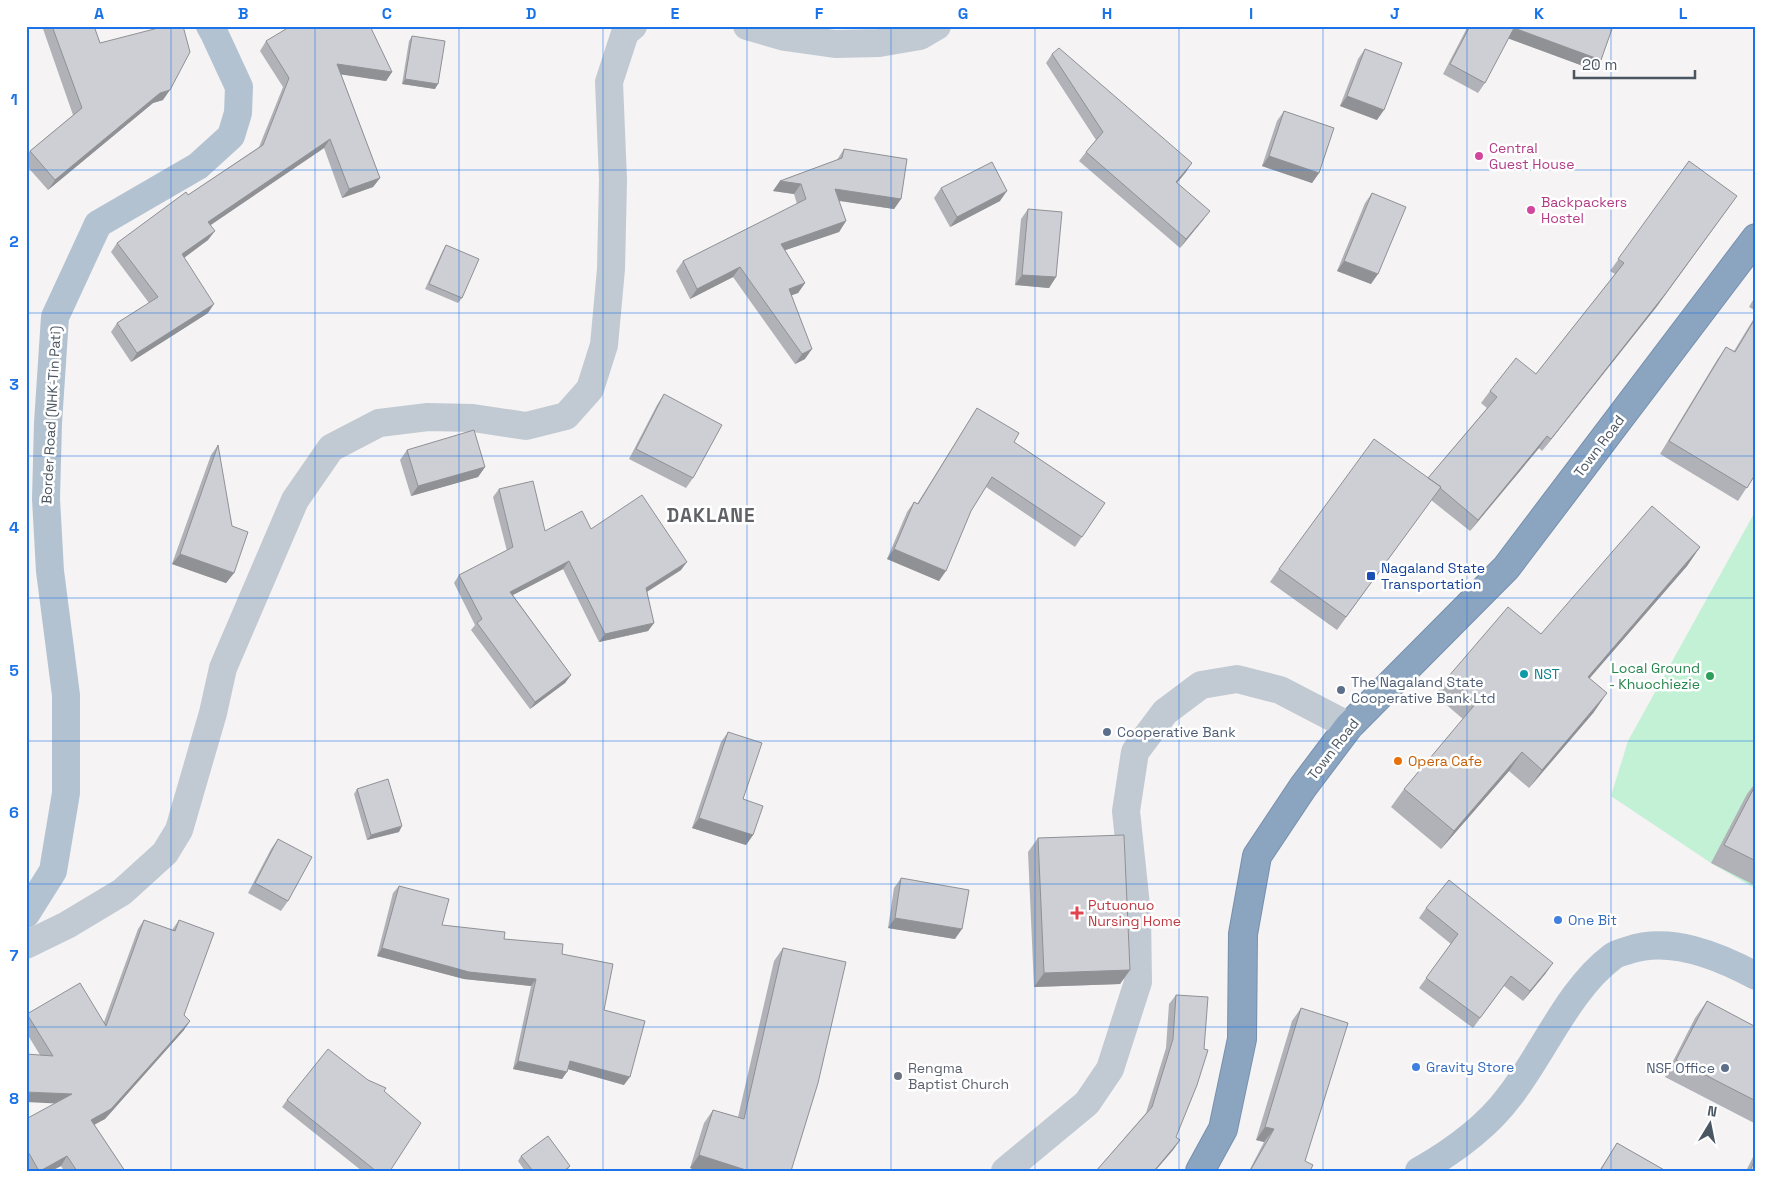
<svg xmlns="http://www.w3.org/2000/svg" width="1782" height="1197" viewBox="0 0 1782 1197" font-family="'Space Grotesk',sans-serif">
<rect width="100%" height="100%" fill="#f5f3f3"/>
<!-- green -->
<path fill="#c3f1d5" d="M1756,510V889L1711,863L1611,796L1628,741Z"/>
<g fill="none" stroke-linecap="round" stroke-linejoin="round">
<!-- highway casing -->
<g stroke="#7690ad" stroke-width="30">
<path id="highway" d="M1200,1171L1223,1129L1242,1039L1243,934L1257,856L1303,787L1349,726L1506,568L1756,238"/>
</g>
<!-- minor -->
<path stroke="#c1cad2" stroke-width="28" d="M747,26L785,37L835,44L879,43L920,36L937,26
M26,945L67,925L122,892L165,853L179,830L213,713L223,668L295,500L331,448L379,423L428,417L473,418L526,426L566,416L590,389L604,345L611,269L613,180L609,82L625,33L633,26
M1005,1171L1087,1103L1110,1069L1138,982L1137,915L1126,811L1135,752L1165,712L1201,685L1237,679L1280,690L1349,726"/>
<!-- major -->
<path stroke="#b3c2d1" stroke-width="28" d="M26,914L53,871L66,793V695L50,571L46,499L48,423L55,317L98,224L198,166L231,136L238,113L239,87L214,33L210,26
M1419,1171C1452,1152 1486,1128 1509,1097C1543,1054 1568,990 1612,957C1617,953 1624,952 1629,950C1671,936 1719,956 1756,976"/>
<!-- highway -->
<use href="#highway" stroke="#8ba5c1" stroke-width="28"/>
</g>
<!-- wall -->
<path fill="#b0b2b7" d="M42,26H94L100,43L163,100L153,103L48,190L26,165V157L30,151L73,115Z
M1468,26H1613L1601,60L1594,70L1508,38L1485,83L1478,93L1443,74Z
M412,36L435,89L402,84L409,41Z
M266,41L392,72L386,81L341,74L380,178L373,187L342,198L324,148L210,225L208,240L184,257L208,313L131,362L111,332L117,323L149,303L111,252L117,243L259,147L283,87L260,51Z
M1365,49L1377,120L1340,106L1358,59Z
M1052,54L1186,172L1177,183L1203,220L1180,248L1079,161L1086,152L1096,140L1046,63Z
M1284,111L1319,173L1312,183L1262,166L1277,121Z
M844,149L901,199L894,209L839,201L846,221L839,232L785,250L805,283L798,293L791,295L805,359L795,364L733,277L690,299L676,271L683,261L797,204L794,194L773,191L780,181L837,160Z
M1689,161L1658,305L1542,451L1539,448L1470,531L1431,500L1337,630L1270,582L1279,569L1428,478L1487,408L1481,403L1490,391L1536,374L1615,274L1610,271Z
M941,188L1000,201L950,227L934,198Z
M1372,193L1371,284L1337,271L1365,203Z
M1028,209L1056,277L1049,288L1015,285L1021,219Z
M446,245L462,298L458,303L425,289L443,250Z
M1756,295V311L1749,307Z
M1756,315V473L1738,501L1660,454L1717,360L1726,347L1734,351Z
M664,394L693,478L686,488L629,459L657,405Z
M977,408L1014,442L1105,503L1075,547L986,487L971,511L939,581L887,559L907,512L914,502L917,504Z
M218,445L234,573L226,583L172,564L211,455Z
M407,450L485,467L478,477L411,496L400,460Z
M499,489L545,531L591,529L681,570L647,592L654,623L648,631L599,642L563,569L513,595L571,675L565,683L530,709L471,630L475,625L454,583L459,575L507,551L493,497Z
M1700,547L1687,566L1589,679L1594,712L1529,788L1509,771L1441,849L1391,807L1404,789L1463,719L1435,695L1448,677L1541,634Z
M728,732L743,799L753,835L746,845L692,828L721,742Z
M1756,782V886L1711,863L1747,794Z
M357,789L399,832L367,840L354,794Z
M1038,838L1130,970L1120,984L1034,987L1028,852Z
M278,839L288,901L281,911L248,893L271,849Z
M901,878L955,939L888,928L894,888Z
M399,886L442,925L504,939L562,954L604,1010L624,1085L568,1069L562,1079L513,1069L531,986L464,979L377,956L393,893Z
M1426,908L1546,973L1523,1001L1504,986L1473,1028L1419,988L1451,944L1419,918Z
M144,920L172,930L179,920L184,1015V1030L105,1119L94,1124L125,1171H64L61,1166L51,1171H27L26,1169V1119L56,1103L40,1055L26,1032V1015L27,1014L104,1022L138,929Z
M783,948L791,1171H698L690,1168L704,1123L713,1110L738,1117L774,961Z
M1176,995V1137L1180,1140L1173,1150L1155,1171H1096L1146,1113L1166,1048L1169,1004Z
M1707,1001L1756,1027V1124L1665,1077L1695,1018Z
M1301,1008L1305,1161L1310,1171H1249L1264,1142L1256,1140L1292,1021Z
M368,1080L384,1091L390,1171H362L282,1107L287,1100Z
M1617,1143L1666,1171H1599Z
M1756,1151V1171H1746Z
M521,1156L570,1166L567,1171H525L518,1161Z"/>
<!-- shaded-wall -->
<path fill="#909195" d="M1514,28L1601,60L1594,70L1507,38Z
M337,64L392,72L386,81L331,73Z
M405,79L438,84L435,89L402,84Z
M170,90L163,100L153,103L48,190L55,180L160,93Z
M1347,96L1384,110L1377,120L1340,106Z
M330,139L324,148L202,231L208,222Z
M1269,156L1319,173L1312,183L1262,166Z
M1192,163L1186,172L1170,191L1176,182Z
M380,178L373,187L342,198L349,189Z
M780,181L801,184L794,194L773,191Z
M835,189L901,199L894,209L828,199Z
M1007,191L1000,201L950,227L957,217Z
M1737,196L1658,305L1542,451L1551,439Z
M1210,211L1203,220L1180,248L1186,239Z
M846,221L839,232L774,254L781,244Z
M215,231L208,240L176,264L182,254Z
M1344,261L1378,274L1371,284L1337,271Z
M740,267L733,277L690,299L697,289Z
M1022,275L1056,277L1049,288L1015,285Z
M805,283L798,293L782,299L789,289Z
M214,304L208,313L131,362L137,353Z
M812,349L805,359L795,364L802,354Z
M1547,436L1539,448L1470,531L1478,520Z
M485,467L478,477L411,496L418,486Z
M1700,547L1687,566L1575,695L1588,677Z
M894,549L946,571L939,581L887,559Z
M180,554L234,573L226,583L172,564Z
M569,561L563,569L505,599L510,592Z
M687,562L681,570L640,596L646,588Z
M654,623L648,631L599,642L605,634Z
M571,675L565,683L530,709L535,702Z
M1607,693L1594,712L1529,788L1542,770Z
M1522,752L1509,771L1441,849L1454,831Z
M699,818L753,835L746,845L692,828Z
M402,826L399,832L367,840L371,835Z
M895,918L962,929L955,939L888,928Z
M382,948L536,979L531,986L464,979L377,956Z
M1553,963L1546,973L1523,1001L1530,991Z
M1130,970L1120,984L1034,987L1044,973Z
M190,1021L184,1030L105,1119L85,1130L91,1120Z
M518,1061L567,1072L562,1079L513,1069Z
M570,1061L630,1077L624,1085L564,1068Z
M26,1092L72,1094L65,1104L26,1102Z
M1265,1127L1274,1129L1264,1142L1256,1140Z
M1180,1140L1173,1150L1155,1171H1154Z
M699,1155L749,1171H698L690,1168Z
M67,1156L61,1166L51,1171H40Z"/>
<!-- building -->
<path fill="#cdcfd5" stroke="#909195" d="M52,26H94L100,43L166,26H183L190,52L170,90L160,93L55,180L30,151L82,108Z
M291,26H370L392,72L337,64L380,178L349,189L330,139L208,222L215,231L182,254L214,304L137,353L117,323L158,297L117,243L186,192L188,195L263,145L289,78L266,41Z
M1470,26H1613L1601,60L1514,28L1485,83L1450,64Z
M412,36L445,41L438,84L405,79Z
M1059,48L1192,163L1176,182L1210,211L1186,239L1086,152L1103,132L1052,54Z
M1365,49L1402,63L1384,110L1347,96Z
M1284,111L1334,128L1319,173L1269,156Z
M844,149L907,159L901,199L835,189L846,221L781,244L805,283L789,289L812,349L802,354L740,267L697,289L683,261L806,199L801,184L780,181L842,158Z
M1689,161L1737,196L1666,293L1551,439L1547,436L1478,520L1440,488L1441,487L1428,478L1497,397L1490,391L1516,358L1536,374L1624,263L1618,259Z
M992,162L1007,191L957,217L941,188Z
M1372,193L1406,207L1378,274L1344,261Z
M1028,209L1062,212L1056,277L1022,275Z
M446,245L479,259L462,298L429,284Z
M1756,317V473L1747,488L1669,441L1726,347L1735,352Z
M664,394L722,425L693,478L636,449Z
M977,408L1019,433L1014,442L1105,503L1082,537L992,477L971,511L946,571L894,549L914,502L918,504Z
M474,430L485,467L418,486L407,450Z
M1374,439L1441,487L1346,617L1279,569Z
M218,445L232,526L248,532L234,573L180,554Z
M533,481L545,531L582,511L591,529L642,495L687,562L646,588L654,623L605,634L569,561L510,592L571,675L535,702L477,623L482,619L459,575L513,547L499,489Z
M1652,506L1700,547L1588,677L1607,693L1542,770L1522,752L1454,831L1404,789L1477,702L1448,677L1508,607L1541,634Z
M728,732L762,743L743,799L763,806L753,835L699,818Z
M388,779L402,826L371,835L357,789Z
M1756,784V861L1724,845Z
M1124,835L1130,970L1044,973L1038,838Z
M278,839L312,857L288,901L255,883Z
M901,878L969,890L962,929L895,918Z
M1449,880L1553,963L1530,991L1511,976L1480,1018L1426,978L1458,934L1426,908Z
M399,886L449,899L442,925L505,932L504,939L563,944L562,954L613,964L604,1010L645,1021L630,1077L570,1061L567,1072L518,1061L536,979L469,972L382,948Z
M144,920L175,931L179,920L214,933L184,1015L190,1021L111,1109L91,1120L125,1171H77L67,1156L40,1171H39L26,1148V1119L72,1094L26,1092V1054L53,1056L27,1014L80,983L106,1026Z
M783,948L846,962L818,1083L791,1171H749L699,1155L713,1110L744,1119Z
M1176,995L1208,997L1204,1049L1208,1050L1197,1085L1176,1137L1180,1140L1154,1171H1096L1152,1107L1173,1039Z
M1707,1001L1756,1027V1101L1676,1060Z
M1301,1008L1348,1023L1305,1161L1313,1165L1310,1171H1250L1274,1129L1265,1127Z
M328,1049L368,1080L386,1088L384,1091L421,1123L390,1171H376L287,1100Z
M548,1136L570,1166L564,1171H533L521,1156Z
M1617,1143L1666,1171H1600Z
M1756,1158V1171H1750L1755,1159Z"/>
<!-- grid -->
<path fill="none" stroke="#1a73e8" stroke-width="1" stroke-opacity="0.55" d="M171,26V1171M315,26V1171M459,26V1171M603,26V1171M747,26V1171M891,26V1171M1035,26V1171M1179,26V1171M1323,26V1171M1467,26V1171M1611,26V1171M26,170H1756M26,313H1756M26,456H1756M26,598H1756M26,741H1756M26,884H1756M26,1027H1756"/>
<!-- markers -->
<g fill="#d1479c" stroke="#fff" stroke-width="2">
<circle cx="1479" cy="156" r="5"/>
<circle cx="1531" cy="210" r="5"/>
</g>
<rect fill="#1a4fb4" stroke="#fff" stroke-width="2" x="1366" y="571" width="10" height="10" rx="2.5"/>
<circle fill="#0f9aa8" stroke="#fff" stroke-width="2" cx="1524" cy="674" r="5"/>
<circle fill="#2e9e5b" stroke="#fff" stroke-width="2" cx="1710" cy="676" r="5"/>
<g fill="#5c6f8a" stroke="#fff" stroke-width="2">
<circle cx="1341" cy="690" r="5"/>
<circle cx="1107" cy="732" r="5"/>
<circle cx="1725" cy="1068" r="5"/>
</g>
<circle fill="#e8710a" stroke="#fff" stroke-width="2" cx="1398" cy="761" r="5"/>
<path fill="#e0444e" stroke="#fff" stroke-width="2" d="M1074.5 905.5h5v5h5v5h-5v5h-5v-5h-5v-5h5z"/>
<g fill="#3f7fe0" stroke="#fff" stroke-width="2">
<circle cx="1558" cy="920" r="5"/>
<circle cx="1416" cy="1067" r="5"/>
</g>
<circle fill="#6b7280" stroke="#fff" stroke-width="2" cx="898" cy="1076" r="5"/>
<g text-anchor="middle" stroke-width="5" stroke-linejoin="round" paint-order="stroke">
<!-- hotel labels -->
<g font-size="14" fill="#b23c85" stroke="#fff" text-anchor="start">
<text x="1489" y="153">Central<tspan x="1489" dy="16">Guest House</tspan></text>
<text x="1541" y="207">Backpackers<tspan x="1541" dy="16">Hostel</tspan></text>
</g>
<!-- street labels -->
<g font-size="14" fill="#4a5661" stroke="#fff">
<text transform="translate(51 415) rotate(-87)" y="5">Border Road (NHK-Tin Pati)</text>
<text transform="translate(1599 446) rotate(-53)" y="5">Town Road</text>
<text transform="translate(1333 749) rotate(-52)" y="5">Town Road</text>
</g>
<!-- transit labels -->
<g font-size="14" fill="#164399" stroke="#fff" text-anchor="start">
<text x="1381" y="573">Nagaland State<tspan x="1381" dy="16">Transportation</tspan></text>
</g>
<!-- leisure labels -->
<g font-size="14" fill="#27864d" stroke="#fff" text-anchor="end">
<text x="1700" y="673">Local Ground<tspan x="1700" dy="16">- Khuochiezie</tspan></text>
</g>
<!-- culture labels -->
<g font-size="14" fill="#0d838f" stroke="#fff" text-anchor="start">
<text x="1534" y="679">NST</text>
</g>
<!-- service labels -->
<g font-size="14" fill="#4e5e75" stroke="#fff" text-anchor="start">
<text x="1351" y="687">The Nagaland State<tspan x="1351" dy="16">Cooperative Bank Ltd</tspan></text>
<text x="1117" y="737">Cooperative Bank</text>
<text x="1715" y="1073" text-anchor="end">NSF Office</text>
</g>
<!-- food labels -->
<g font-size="14" fill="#c56008" stroke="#fff" text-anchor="start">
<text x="1408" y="766">Opera Cafe</text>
</g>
<!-- health labels -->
<g font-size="14" fill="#be3a42" stroke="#fff" text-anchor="start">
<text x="1088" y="910">Putuonuo<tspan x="1088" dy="16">Nursing Home</tspan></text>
</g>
<!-- shop labels -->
<g font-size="14" fill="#366cbe" stroke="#fff" text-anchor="start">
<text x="1568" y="925">One Bit</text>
<text x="1426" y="1072">Gravity Store</text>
</g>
<!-- worship labels -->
<g font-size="14" fill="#5b616d" stroke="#fff" text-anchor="start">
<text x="908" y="1073">Rengma<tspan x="908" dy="16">Baptist Church</tspan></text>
</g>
<!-- district labels -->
<g font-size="19" font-weight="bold" letter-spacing="1" fill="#5f6368" stroke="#fff">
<text x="711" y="522">DAKLANE</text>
</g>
</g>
<!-- border -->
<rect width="1782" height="1197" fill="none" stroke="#ffffff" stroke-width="55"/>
<!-- north arrow -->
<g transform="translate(1710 1124) rotate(10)" stroke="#ffffff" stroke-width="4" paint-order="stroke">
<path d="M0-4L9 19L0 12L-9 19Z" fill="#4a5661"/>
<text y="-8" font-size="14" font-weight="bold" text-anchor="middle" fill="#4a5661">N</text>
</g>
<!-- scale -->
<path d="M1574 70v8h121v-8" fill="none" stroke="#4a5661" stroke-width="2.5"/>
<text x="1582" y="70" font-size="15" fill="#4a5661" stroke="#ffffff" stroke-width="4" paint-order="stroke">20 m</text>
<rect x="28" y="28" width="1726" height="1142" fill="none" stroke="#1a73e8" stroke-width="2"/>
<g font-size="16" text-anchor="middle" font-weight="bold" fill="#1a73e8">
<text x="99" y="19">A</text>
<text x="243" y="19">B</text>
<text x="387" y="19">C</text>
<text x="531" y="19">D</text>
<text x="675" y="19">E</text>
<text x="819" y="19">F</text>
<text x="963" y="19">G</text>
<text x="1107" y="19">H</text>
<text x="1251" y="19">I</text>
<text x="1395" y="19">J</text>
<text x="1539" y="19">K</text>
<text x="1683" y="19">L</text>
<text x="14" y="105">1</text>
<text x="14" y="247">2</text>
<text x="14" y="390">3</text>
<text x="14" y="533">4</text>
<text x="14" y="676">5</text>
<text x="14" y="818">6</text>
<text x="14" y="961">7</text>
<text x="14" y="1104">8</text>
</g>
</svg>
